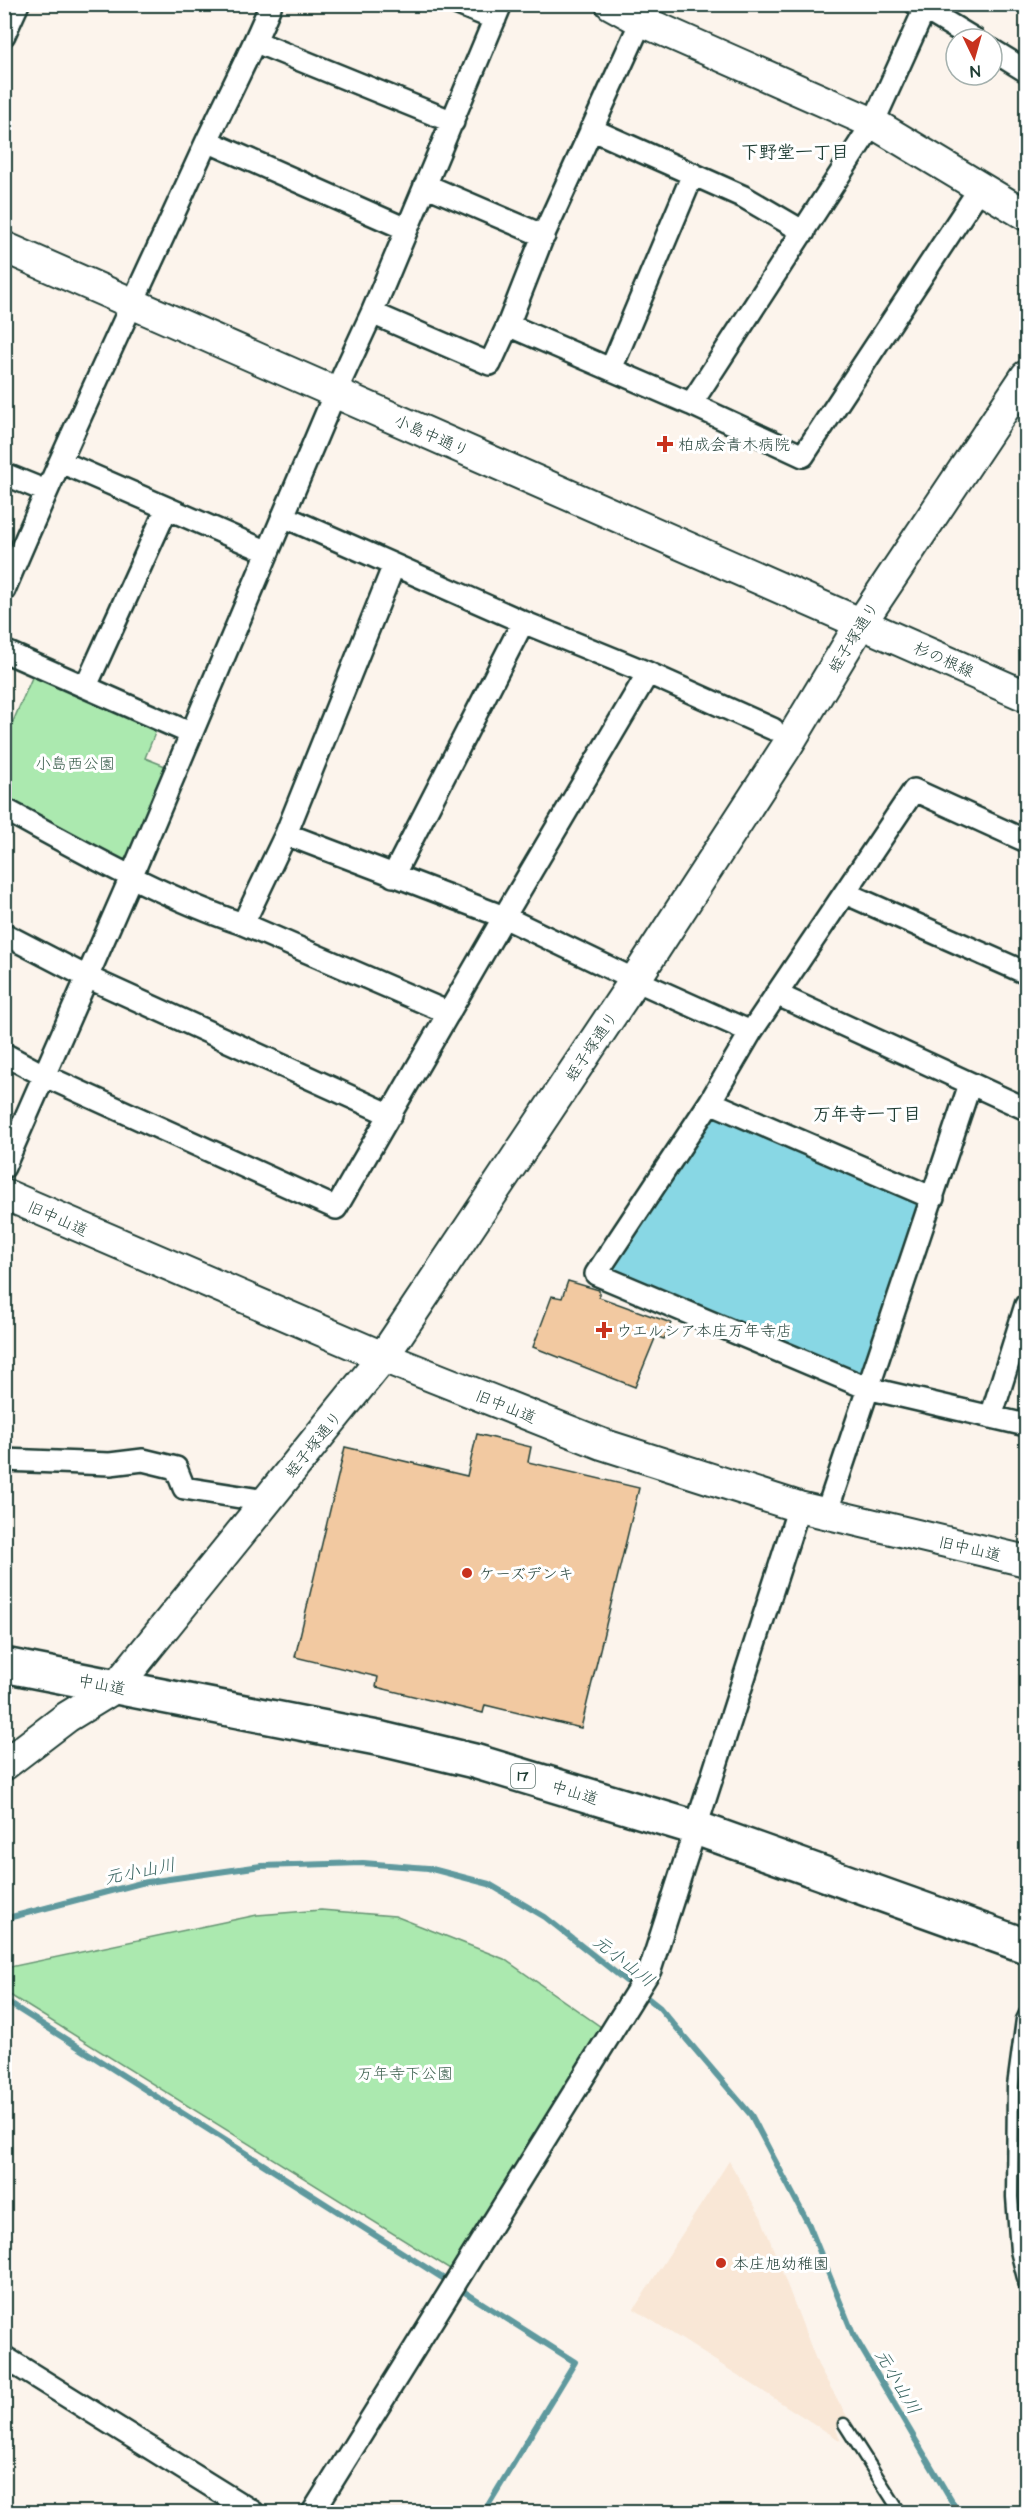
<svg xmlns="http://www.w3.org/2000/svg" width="1031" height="2517" viewBox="0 0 1031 2517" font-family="'Architects Daughter','Klee One',sans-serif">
<rect width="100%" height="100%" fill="#fcf4ec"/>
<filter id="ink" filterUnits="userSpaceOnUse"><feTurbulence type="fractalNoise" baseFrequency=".0167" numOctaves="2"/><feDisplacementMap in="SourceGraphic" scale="12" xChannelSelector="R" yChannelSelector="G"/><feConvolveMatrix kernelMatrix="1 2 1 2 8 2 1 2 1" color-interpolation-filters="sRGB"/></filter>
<g filter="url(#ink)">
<!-- built -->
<path fill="#f9e7d6" d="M729,2161L761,2217L818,2365L849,2420L835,2427L841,2441L634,2309Z"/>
<!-- green -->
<path fill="#abe9af" stroke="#659372" stroke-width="1.5" d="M34,673L157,728L145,758L165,766L128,858L115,861L5,798V740Z
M321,1910L395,1916L504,1959L601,2027L450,2269L5,1992V1968L257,1915Z"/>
<!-- water -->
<path fill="#88d7e4" stroke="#5e999e" stroke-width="1.5" d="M726,1115L917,1200L919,1210L867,1371L857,1374L617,1275L613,1265L709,1119Z"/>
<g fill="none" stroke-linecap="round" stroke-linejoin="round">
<!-- stream -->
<path stroke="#5e999e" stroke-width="6" d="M4,1919L141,1883L261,1866L363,1863L428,1868L489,1884L545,1917L659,2007L751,2115L809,2225L853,2334L958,2512
M4,2000L575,2362L484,2512"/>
</g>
<!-- building -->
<path fill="#f2c9a1" stroke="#1f3d34" stroke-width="1.5" d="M568,1281L599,1290V1297L671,1323L664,1339L656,1336L635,1387L533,1347L552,1296L562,1298Z
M477,1434L531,1447L528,1462L639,1488L581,1728L485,1705L483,1713L376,1687L378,1677L295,1657L345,1447L467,1476Z"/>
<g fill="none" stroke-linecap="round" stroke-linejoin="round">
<!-- lane casing -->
<g stroke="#1f3d34" stroke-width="15">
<path id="lane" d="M1026,2011L1022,2019L1013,2086L1012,2197L1016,2251L1026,2290
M844,2424L900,2512"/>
</g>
<!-- street casing -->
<g stroke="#1f3d34" stroke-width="26">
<path id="street" d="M458,4L495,19
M916,4L974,39
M4,35L18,4
M256,42L453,122
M992,50L1026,71
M591,129L744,197L804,232
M207,141L406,229
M425,185L544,236
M372,313L490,364L508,325L543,236L649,4
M508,325L691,404L803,456L980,188
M611,369L693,174
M691,404L873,123L927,4
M61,462L268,552
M4,474L46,491
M283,516L523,622L648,673L773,729
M4,590C67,440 138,293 205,145C227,98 251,53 271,4
M4,651L190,733
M86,686L166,510
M4,809C82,851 159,896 243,924L449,1013
M286,834L504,917L635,980L751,1032
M1026,841L914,790L751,1032L710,1102L596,1274L867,1388L1026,1425
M393,876L523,622
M845,893L1026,973
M243,924L286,834L394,565
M4,934L87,977L391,1115
M776,994L1026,1109
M4,1054L45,1076L336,1208L504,917L648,673
M710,1102L933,1198
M4,1167L131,877L335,393L372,313L501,4
M991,1417L1026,1305
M4,1460L110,1464L143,1460L176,1468L184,1488L266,1501
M826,1514L970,1084
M4,2357L253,2512
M313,2512L650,1970L799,1507"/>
</g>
<!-- secondary casing -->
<g stroke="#1f3d34" stroke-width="34">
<path id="secondary" d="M611,4L642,21L873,123L1026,215
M4,247L1026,696
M4,1194L383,1357L602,1444L799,1507L1026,1561
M4,1765L67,1717L116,1687L383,1357L635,980L787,746L861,623L1026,376"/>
</g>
<!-- highway casing -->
<g stroke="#1f3d34" stroke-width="38">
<path id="highway" d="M4,1665L382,1739L474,1761L696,1828L1026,1946"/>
</g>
<!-- lane -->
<use href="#lane" stroke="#fff" stroke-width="10"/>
<!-- street -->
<use href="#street" stroke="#fff" stroke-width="21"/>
<!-- secondary -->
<use href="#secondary" stroke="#fff" stroke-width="30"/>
<!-- highway -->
<use href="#highway" stroke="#fff" stroke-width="33"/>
</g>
</g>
<!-- markers -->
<g fill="#c8321e" stroke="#fff" stroke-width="2">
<path d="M662 435h6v6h6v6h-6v6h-6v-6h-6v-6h6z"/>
<path d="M601 1321h6v6h6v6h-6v6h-6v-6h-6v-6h6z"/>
<circle cx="467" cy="1573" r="6"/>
<circle cx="721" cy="2263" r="6"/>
</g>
<g text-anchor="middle" stroke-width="6" stroke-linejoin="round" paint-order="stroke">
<!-- shield labels -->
<rect fill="#fff" stroke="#627771" stroke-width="1.5" x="511" y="1764" width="24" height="24" rx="4.5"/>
<g font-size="15" font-weight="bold" fill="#1f3d34">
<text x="523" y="1781">17</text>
</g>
<!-- street labels -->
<g font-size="16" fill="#1f3d34" stroke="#fff">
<text transform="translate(432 435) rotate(24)" y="6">小島中通り</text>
<text transform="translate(853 637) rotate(-58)" y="6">蛭子塚通り</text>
<text transform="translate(944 659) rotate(24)" y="6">杉の根線</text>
<text transform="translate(591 1046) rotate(-56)" y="6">蛭子塚通り</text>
<text transform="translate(58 1218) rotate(24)" y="6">旧中山道</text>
<text transform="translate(506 1406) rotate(22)" y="6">旧中山道</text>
<text transform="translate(313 1444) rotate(-51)" y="6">蛭子塚通り</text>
<text transform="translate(970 1548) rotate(13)" y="6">旧中山道</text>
<text transform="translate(102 1684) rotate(11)" y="6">中山道</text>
<text transform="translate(575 1792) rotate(17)" y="6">中山道</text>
</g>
<!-- poi labels -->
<g font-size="16" fill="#1f3d34" stroke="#fff" text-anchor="start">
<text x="678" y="450">柏成会青木病院</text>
<text x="616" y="1336">ウエルシア本庄万年寺店</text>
<text x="479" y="1579">ケーズデンキ</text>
<text x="733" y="2269">本庄旭幼稚園</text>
</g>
<!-- park labels -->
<g font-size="16" fill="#3b5f4d" stroke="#fff">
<text x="75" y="769">小島西公園</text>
<text x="405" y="2079">万年寺下公園</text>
</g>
<!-- neighbourhood labels -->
<g font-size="18" font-weight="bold" fill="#1f3d34" stroke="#fff">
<text x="795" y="158">下野堂一丁目</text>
<text x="867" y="1120">万年寺一丁目</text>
</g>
<!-- water labels -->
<g font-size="18" font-style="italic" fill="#396460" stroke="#fff">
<text transform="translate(140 1871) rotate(-11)" y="6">元小山川</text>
<text transform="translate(624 1961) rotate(38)" y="6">元小山川</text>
<text transform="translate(898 2382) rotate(60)" y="6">元小山川</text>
</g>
</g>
<!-- margin -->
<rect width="1031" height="2517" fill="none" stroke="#fff" stroke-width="24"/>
<rect x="12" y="12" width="1007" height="2493" fill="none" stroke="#1f3d34" stroke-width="2" filter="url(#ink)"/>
<!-- north arrow -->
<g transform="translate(974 57) rotate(175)"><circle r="28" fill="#ffffff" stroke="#a5b1ae" stroke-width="1.5"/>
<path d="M0-4.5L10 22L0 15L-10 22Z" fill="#c8321e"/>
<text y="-9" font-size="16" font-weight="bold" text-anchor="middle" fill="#1f3d34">N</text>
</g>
</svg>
